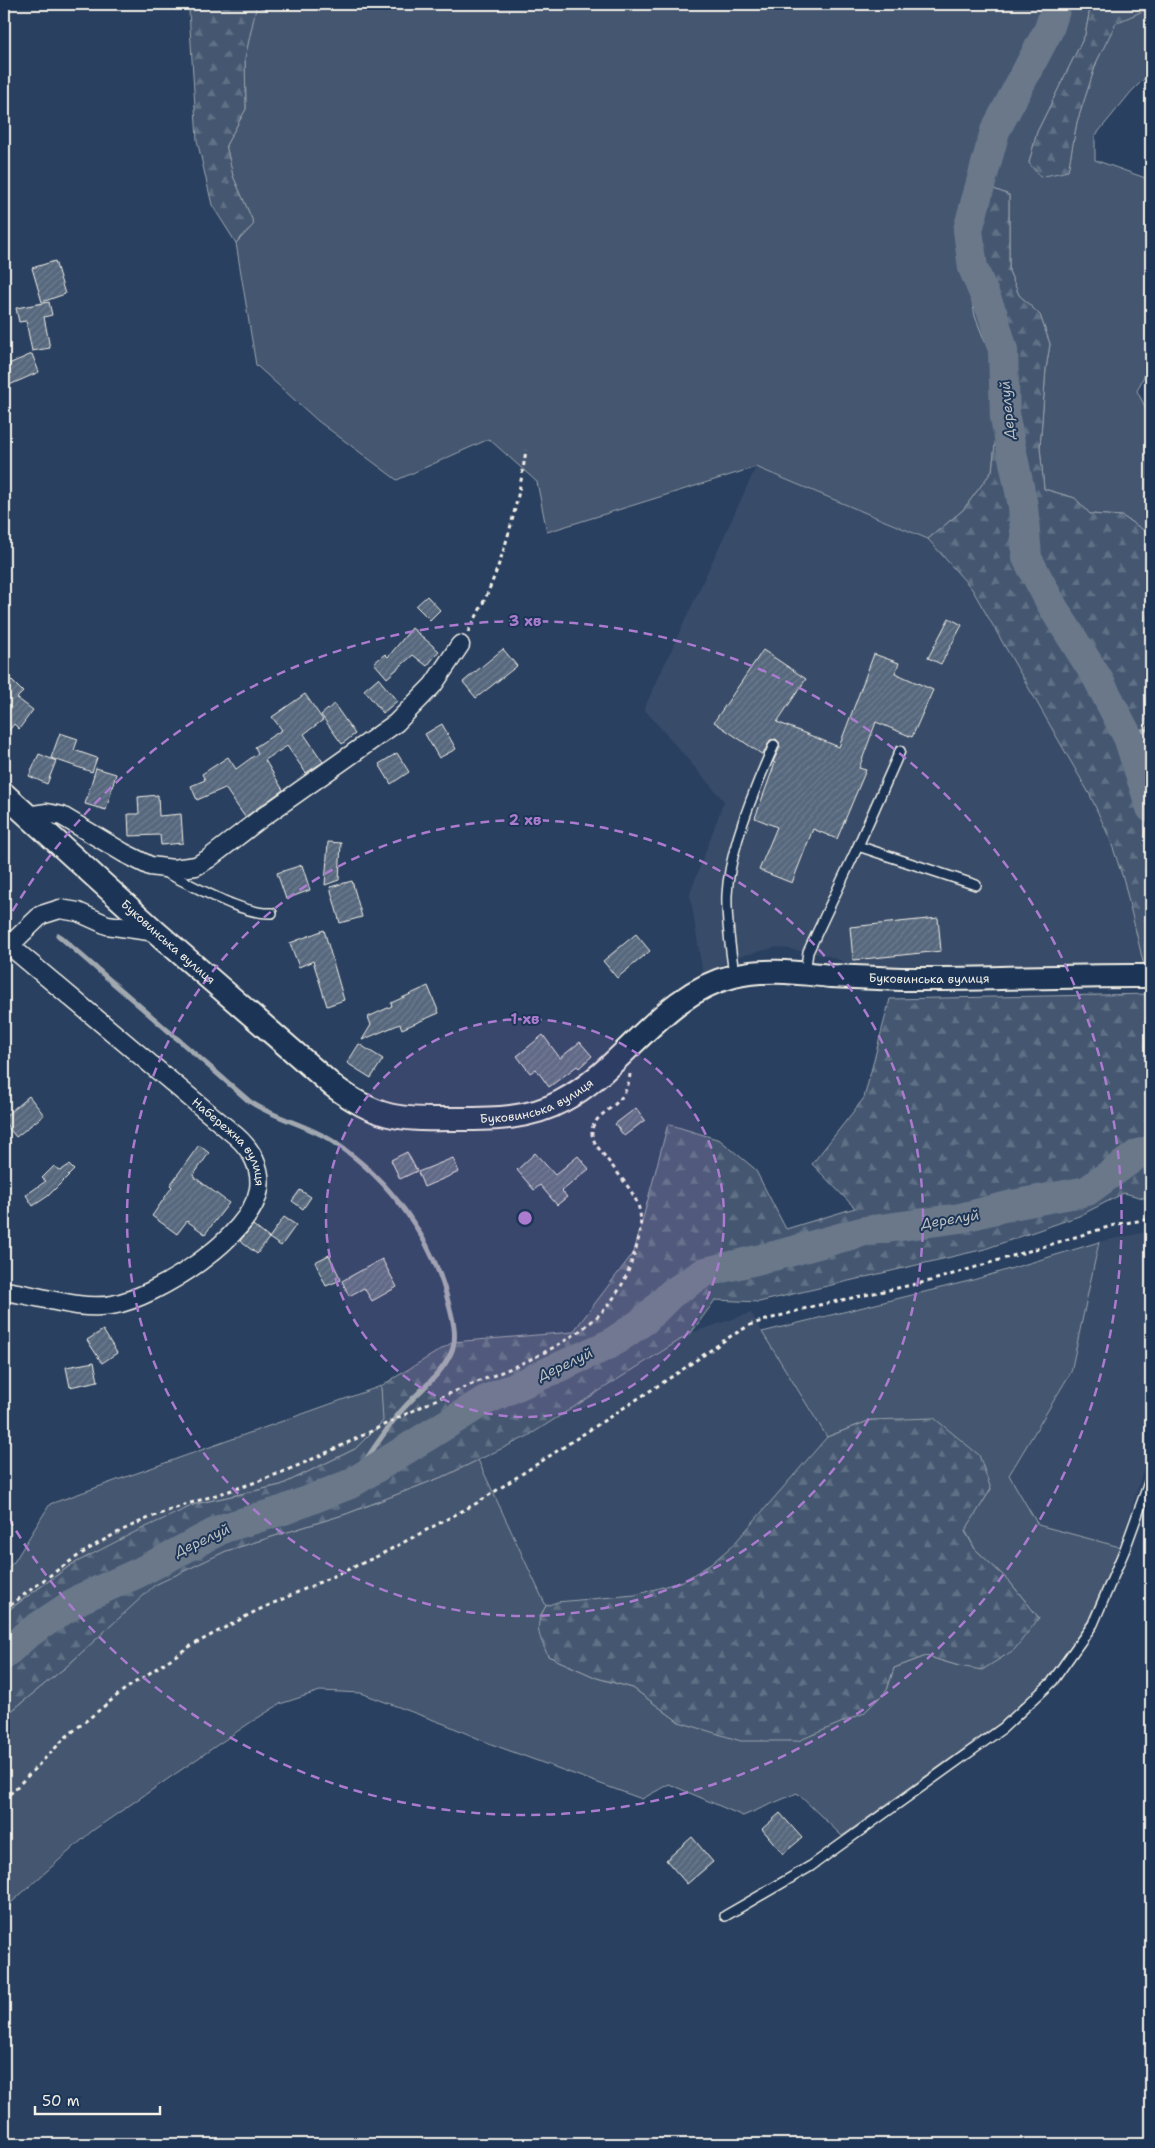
<svg xmlns="http://www.w3.org/2000/svg" width="1155" height="2148" viewBox="0 0 1155 2148" font-family="'Shantell Sans',sans-serif">
<defs>
<pattern id="forest-firs" width="22" height="20" patternUnits="userSpaceOnUse" patternTransform="scale(1.25)"><rect width="22" height="20" fill="#445771"/><path d="M5 1l3.5 6h-7zM16 11l3.5 6h-7z" fill="#607085"/></pattern>
<pattern id="building-hatch" width="6" height="6" patternUnits="userSpaceOnUse" patternTransform="scale(1.25)"><rect width="6" height="6" fill="#56677d"/><path d="M-1 1l2-2M0 6l6-6M5 7l2-2" fill="none" stroke="#6f7d8f"/></pattern>
</defs>
<rect width="100%" height="100%" fill="#2a4060"/>
<filter id="ink" filterUnits="userSpaceOnUse"><feTurbulence type="fractalNoise" baseFrequency=".02" numOctaves="2"/><feDisplacementMap in="SourceGraphic" scale="10" xChannelSelector="R" yChannelSelector="G"/><feConvolveMatrix kernelMatrix="1 2 1 2 8 2 1 2 1" color-interpolation-filters="sRGB"/></filter>
<g filter="url(#ink)">
<!-- built -->
<path fill="#374c69" d="M756,467L928,539L972,589L1090,795L1110,839L1124,881L1145,970L855,966L829,956L777,947L737,957L703,975L690,894L724,801L644,709Z
M1151,1231V1452L1143,1471L1120,1547L1037,1525L1009,1475L1071,1372L1099,1242Z
M751,1313L827,1437L734,1544L711,1564L683,1581L635,1595L557,1602L546,1606L478,1460L528,1436L691,1333Z"/>
<!-- green -->
<path fill="#445771" stroke="#9ca4ac" d="M284,4H1091L1085,35L1037,132L1029,163L1068,170L1077,122L1097,61L1116,22L1145,10L1151,9V72L1131,92L1095,136V160L1151,180V361L1137,391L1151,418V535L1122,516L1090,514L1075,498L1044,489L1040,447L1046,369L1050,344L1040,315L1019,295L1009,271V195L981,184L975,316L1002,385L992,471L963,510L928,539L756,467L547,532L537,482L489,439L397,480L318,421L256,365L236,243L254,224L233,176L226,145L246,109L245,58L255,10Z
M1099,1242L1071,1372L1009,1475L1038,1525L1120,1547L1088,1621L1048,1679L1000,1723L842,1836L797,1793L743,1816L669,1784L642,1799L491,1744L447,1725L361,1693L320,1691L280,1704L248,1724L92,1831L4,1909V1717L67,1666L154,1585L226,1551L346,1514L447,1475L478,1460L546,1606L539,1618L548,1656L597,1678L633,1688L679,1722L887,1690L894,1668L926,1656L959,1666L1039,1618L1009,1581L975,1549L965,1530L991,1489L871,1420L827,1437L762,1332L973,1280Z
M381,1386L384,1421L355,1449L281,1485L196,1504L71,1565L10,1609L4,1619V1571L14,1562L50,1504Z"/>
<!-- forest -->
<path fill="url(#forest-firs)" stroke="#9ca4ac" d="M190,4H257L245,58L246,109L226,145L233,176L254,224L236,243L212,205L197,140L189,11Z
M1091,4H1151V9L1145,10L1116,23L1097,61L1077,122L1068,171L1040,177L1029,163L1037,132L1085,35Z
M981,184L1009,195V271L1019,295L1040,315L1050,344L1046,369L1040,447L1044,489L1075,498L1090,514L1122,516L1151,535V969L1145,970L1124,881L1110,839L1090,795L972,589L928,539L963,510L992,471L1002,385L975,316L963,259Z
M1151,994V1200L1124,1193L1079,1216L985,1249L759,1302L715,1300L691,1333L528,1436L447,1475L346,1514L226,1551L155,1585L67,1666L4,1717V1619L10,1609L71,1565L135,1532L196,1504L281,1485L355,1449L383,1421L381,1386L453,1342L573,1332L634,1252L668,1124L720,1140L755,1169L786,1229L855,1208L812,1164L864,1098L890,999Z
M934,1418L979,1455L991,1489L965,1531L975,1549L1009,1581L1039,1618L1014,1650L982,1670L959,1666L926,1656L894,1668L887,1690L864,1713L798,1741H741L679,1722L633,1688L597,1678L548,1656C539,1635 533,1627 546,1606L557,1602L635,1595L683,1581L711,1564L734,1544L827,1437L871,1420Z"/>
<g fill="none" stroke-linecap="round" stroke-linejoin="round">
<!-- stream -->
<path stroke="#a1a8b0" stroke-width="5" d="M1128,737L1151,727
M58,935L249,1101C275,1119 307,1124 334,1142C390,1180 433,1238 449,1305C453,1320 458,1337 451,1353C440,1378 413,1395 397,1416C380,1438 365,1461 350,1484"/>
<!-- river -->
<path stroke="#6a788a" stroke-width="30" d="M1057,4L1049,29L995,131L968,230L973,268L993,315L1003,350L1005,418L1023,506L1027,558L1054,609L1098,679L1128,737L1151,808
M4,1655L26,1635L80,1599L138,1573L224,1528L284,1510L350,1484L484,1401L610,1344L645,1320L671,1294L705,1272L778,1255L865,1231L960,1218L1012,1205L1087,1191L1138,1154L1151,1150"/>
</g>
<!-- building -->
<path fill="url(#building-hatch)" stroke="#f4f1e8" d="M55,261L65,294L42,302L32,268Z
M49,302L52,315L44,317L50,348L32,351L26,321L19,322L16,308Z
M32,354L39,372L7,386L4,378V366Z
M427,596L440,610L430,620L416,606Z
M949,618L962,625L941,664L928,658Z
M412,628L439,651L427,666L413,655L387,678L374,663L385,654L388,657Z
M503,649L517,666L476,698L463,682Z
M763,650L806,679L777,722L839,747L874,654L899,663L895,673L933,690L912,737L876,722L859,768L866,770L837,839L813,829L792,883L759,870L777,827L755,818L775,763L773,762L780,747L779,742L776,739L770,740L763,755L714,722Z
M4,673L23,692L17,698L33,710L19,729L14,724L4,737Z
M378,678L397,701L383,713L364,690Z
M305,694L323,720L304,734L323,762L306,773L287,746L265,760L283,790L245,817L225,788L197,800L191,786L205,780L202,774L228,757L236,769L258,753L255,747L282,730L272,717Z
M334,704L355,734L342,744L321,715Z
M442,724L456,749L439,758L425,734Z
M60,733L78,739L74,750L97,758L92,772L51,758Z
M397,753L409,772L391,784L379,764Z
M39,754L56,761L47,784L29,776Z
M96,768L116,774L106,810L85,804Z
M158,795L159,816L181,814L183,843L161,845L160,835L129,836L128,814H139L138,797Z
M328,842L341,843L339,880L325,885Z
M302,865L310,890L286,899L277,873Z
M352,881L362,917L340,923L330,887Z
M938,918L941,951L853,960L850,927Z
M324,930L344,1000L327,1006L313,961L299,967L290,943Z
M636,934L650,951L617,978L603,961Z
M428,986L439,1013L402,1029L400,1024L362,1040L371,1025L368,1017L392,1006L391,1003Z
M543,1035L560,1058L580,1042L592,1056L579,1068L577,1066L549,1087L536,1069L530,1073L517,1056Z
M359,1044L383,1059L371,1078L347,1063Z
M29,1096L44,1115L16,1137L4,1122V1117Z
M636,1108L645,1120L624,1136L615,1124Z
M199,1145L209,1153L193,1176L229,1203L205,1234L187,1221L177,1234L152,1216L172,1187L170,1185Z
M407,1152L417,1171L400,1179L391,1160Z
M535,1153L555,1175L578,1156L589,1169L562,1191L567,1197L557,1205L540,1185L534,1190L517,1170Z
M453,1158L459,1172L424,1187L418,1172Z
M69,1165L74,1170L48,1196L33,1206L26,1195L46,1181L42,1178L54,1166L60,1171Z
M300,1190L311,1197L303,1209L292,1201Z
M284,1217L296,1225L281,1246L269,1238Z
M253,1225L269,1238L257,1254L240,1241Z
M329,1255L341,1280L326,1286L315,1262Z
M382,1259L397,1287L372,1301L364,1288L349,1296L342,1281Z
M103,1330L117,1353L102,1363L87,1340Z
M94,1362L98,1381L70,1387L66,1367Z
M780,1813L802,1838L783,1854L762,1829Z
M692,1837L713,1862L687,1884L666,1860Z"/>
<g fill="none" stroke-linecap="round" stroke-linejoin="round">
<!-- service casing -->
<g stroke="#f4f1e8" stroke-width="12">
<path id="service" d="M858,846L900,751
M166,873C194,885 242,915 272,913
M805,973L808,952L858,846L976,885
M734,975C731,949 726,922 727,895C729,849 755,787 774,745
M725,1916L811,1866L1003,1728L1052,1682L1093,1624L1125,1549L1151,1477"/>
</g>
<!-- minor casing -->
<g stroke="#f4f1e8" stroke-width="21">
<g id="minor">
<path d="M26,816L47,813L62,816L124,853L150,866L173,869L196,866L208,859L260,819L396,723L433,685L460,645"/>
<path id="s1" d="M4,941L236,1136C251,1149 262,1168 259,1189C251,1237 157,1297 112,1305C77,1311 39,1295 4,1291"/>
<path d="M10,945L41,915L60,909L78,912L107,925L156,932"/>
</g>
</g>
<!-- tertiary casing -->
<g stroke="#f4f1e8" stroke-width="26">
<g id="tertiary">
<path id="s2" d="M4,794L156,932L332,1085C375,1118 398,1120 451,1119C489,1119 528,1120 562,1101C625,1068 661,993 734,976C765,968 800,973 831,976C854,977 877,978 901,979C984,980 1068,975 1151,976"/>
</g>
</g>
<!-- path -->
<path stroke="#f4f1e8" stroke-width="3" stroke-dasharray="4 4" stroke-linecap="butt" d="M468,632C500,576 517,513 526,450
M4,1610C45,1579 84,1548 131,1526C175,1505 222,1495 267,1478C328,1455 385,1423 444,1396C492,1375 545,1358 586,1326C606,1311 622,1290 630,1266C651,1209 640,1202 606,1158C601,1151 593,1143 592,1134C590,1118 613,1109 621,1098C627,1090 630,1081 630,1072
M4,1800L66,1737L124,1690L187,1648L256,1611L378,1556L477,1503L676,1374L731,1336L752,1324L810,1307L930,1281L1118,1224L1151,1219"/>
<!-- service -->
<use href="#service" stroke="#1d3557" stroke-width="9"/>
<!-- minor -->
<use href="#minor" stroke="#1d3557" stroke-width="18"/>
<!-- tertiary -->
<use href="#tertiary" stroke="#1d3557" stroke-width="22"/>
</g>
</g>
<!-- distance rings -->
<circle cx="525" cy="1218" r="199" fill="#ab7bcf" fill-opacity=".12"/>
<g fill="none" stroke="#ab7bcf" stroke-width="2.5" stroke-dasharray="9 6">
<circle cx="525" cy="1218" r="199"/>
<circle cx="525" cy="1218" r="398"/>
<path d="M5 924A597 597 0 1 1 5 1512"/>
</g>
<g text-anchor="middle" stroke-width="4" stroke-linejoin="round" paint-order="stroke">
<!-- street labels -->
<g font-size="12" fill="#f4f1e8" stroke="#1d3557">
<text dy="4" stroke="none"><textPath href="#s2" startOffset="221">Буковинська вулиця</textPath></text>
<text dy="4" stroke="none"><textPath href="#s2" startOffset="1090">Буковинська вулиця</textPath></text>
<text dy="4" stroke="none"><textPath href="#s2" startOffset="655">Буковинська вулиця</textPath></text>
<text dy="4" stroke="none"><textPath href="#s1" startOffset="304">Набережна вулиця</textPath></text>
</g>
<!-- water labels -->
<g font-size="14" font-style="italic" fill="#bdc1c2" stroke="#1d3557">
<text transform="translate(1007 410) rotate(-95)" y="5">Дерелуй</text>
<text transform="translate(950 1219) rotate(-9)" y="5">Дерелуй</text>
<text transform="translate(565 1364) rotate(-25)" y="5">Дерелуй</text>
<text transform="translate(202 1540) rotate(-25)" y="5">Дерелуй</text>
</g>
</g>
<circle cx="525" cy="1218" r="8" fill="#ab7bcf" stroke="#1d3557" stroke-width="2.5"/>
<g font-size="15" text-anchor="middle" font-weight="bold" fill="#ab7bcf" stroke="#1d3557" stroke-width="4" stroke-linejoin="round" paint-order="stroke">
<text x="525" y="626">3 хв</text>
<text x="525" y="825">2 хв</text>
<text x="525" y="1024">1 хв</text>
</g>
<!-- margin -->
<rect width="1155" height="2148" fill="none" stroke="#1d3557" stroke-width="20"/>
<rect x="10" y="10" width="1135" height="2128" fill="none" stroke="#f4f1e8" stroke-width="2" filter="url(#ink)"/>
<!-- scale -->
<path d="M35 2106v8h125v-8" fill="none" stroke="#f4f1e8" stroke-width="2.5"/>
<text x="42" y="2106" font-size="15" fill="#f4f1e8" stroke="#1d3557" stroke-width="4" paint-order="stroke">50 m</text>
</svg>
